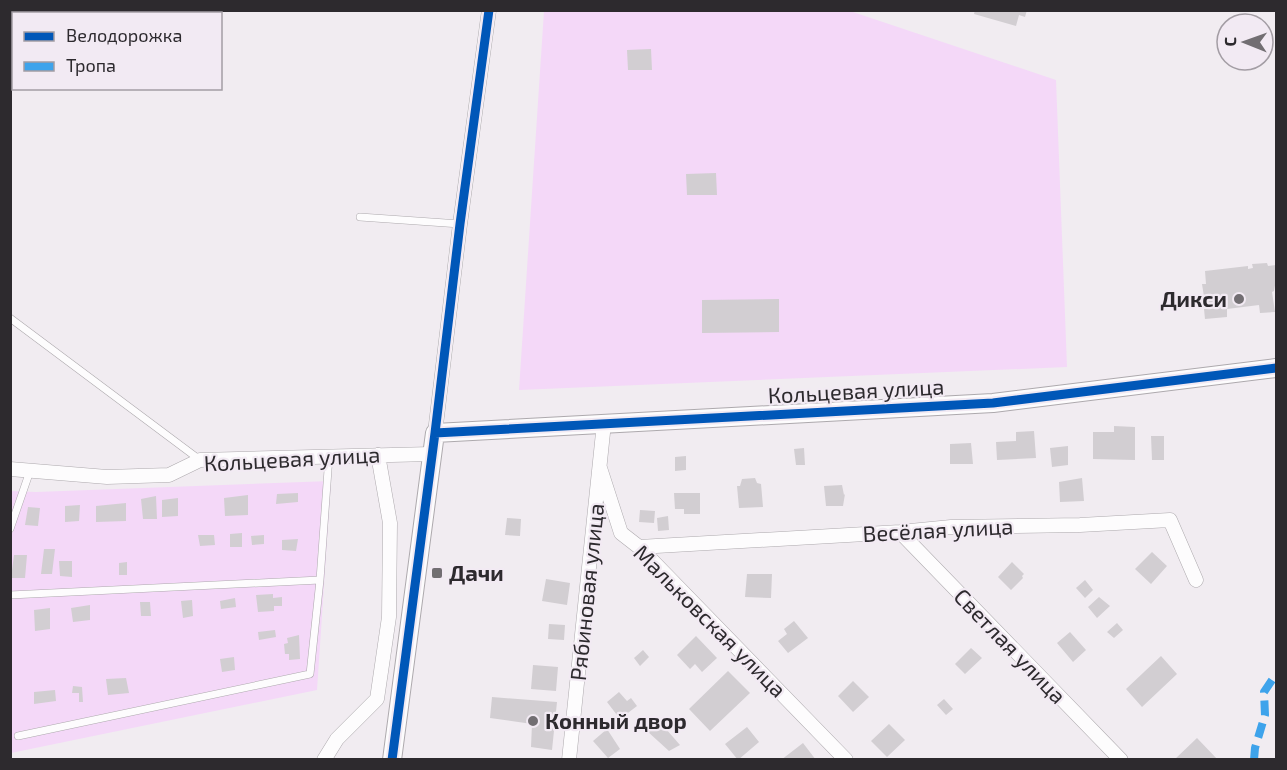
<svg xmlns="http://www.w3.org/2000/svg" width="1287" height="770" viewBox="0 0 1287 770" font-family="'Exo 2',sans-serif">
<rect width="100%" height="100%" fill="#f1ecf1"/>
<!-- green -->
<path fill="#f4d8f8" d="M544,11H850L1056,80L1067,367L519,390Z
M331,481L317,690L11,753L10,491L36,492Z"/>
<!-- building -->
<path fill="#d2ced2" d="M975,10H1027L1025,17L1019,15L1016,26L974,14Z
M651,49L652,70H628L627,50Z
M716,173L717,195H687L686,174Z
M1267,263L1268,266L1276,265V280L1274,291L1272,292L1275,312L1260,313L1259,305L1227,309V317L1205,319L1204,309H1206L1202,284H1206L1205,271L1248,266V269L1253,268L1252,264Z
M779,299V332L702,333V300Z
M1114,426L1135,427V460L1093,459V432H1114Z
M1034,431L1036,458L997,460L996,442L1016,441V432Z
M1151,436H1164V460H1152Z
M971,443L973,464H950V444Z
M1068,446V465L1052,467L1050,448Z
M804,448L805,465H796L794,449Z
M686,456V470L675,471V457Z
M755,478L757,483L761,484L763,507L739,508L737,486H740L742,479Z
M1082,478L1084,501L1060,502L1059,482Z
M842,485L844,495L845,494L843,506H826L824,486Z
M298,493V502L276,504L277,494Z
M674,493H700V514H684V509H675Z
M248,495V515L225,516L224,498Z
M156,496L157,519H143L141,499Z
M178,498V516L162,517V500Z
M126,503V521L96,522V506Z
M80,505L79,521L65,522V506Z
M28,507L40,508L38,526L25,525Z
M640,510L655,511L654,523L639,522Z
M668,516L669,530L658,531L657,518Z
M507,518L521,519L520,536L505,535Z
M242,533V547H230V534Z
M198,535H214L215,545L200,546Z
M264,535V544L252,545L251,536Z
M298,539L296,551L282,550V540Z
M44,549H55L52,574H41Z
M1152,552L1167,566L1151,584L1135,569Z
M14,555H27L25,578H11Z
M59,561H72V577L60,576Z
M127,562V575H119V563Z
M1012,562L1024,574L1022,576L1023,578L1011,590L998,577Z
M747,574H772L771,598L745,597Z
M546,579L570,583L567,605L542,601Z
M1085,580L1093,590L1085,598L1076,588Z
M273,594V598L282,597V606H274V611L258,612L256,595Z
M1099,597L1110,606L1097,618L1088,607Z
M235,598L236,607L221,609L220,601Z
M192,600L193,616L183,618L181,601Z
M140,602H150L151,616H141Z
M90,605V620L73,622L71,608Z
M50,608V629L35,631L34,610Z
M794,621L808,638L788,653L778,641L787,634L784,629Z
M1117,623L1123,630L1114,638L1107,632Z
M549,624L565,625L564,640L548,639Z
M275,630L276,637L259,640L258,632Z
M1070,632L1086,650L1073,662L1057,643Z
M299,635L300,659L289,660V654H285L284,644L288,643L287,638Z
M696,636L717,658L702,672L695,664L690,669L677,655Z
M971,648L982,658L965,674L955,664Z
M643,650L649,657L640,666L634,658Z
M1161,656L1177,674L1142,707L1126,689Z
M234,657L235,670L222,672L220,659Z
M533,665L558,667L556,691L531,689Z
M728,671L750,693L710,731L689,709Z
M126,678L129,693L108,695L106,679Z
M853,681L869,697L853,712L838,696Z
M73,686L82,687L83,702H79V693H72Z
M55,690L56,701L34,704V692Z
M619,692L627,701L631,698L637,706L620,719L607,702Z
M492,697L557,702L552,750L531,747L532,724L490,718Z
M944,699L953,709L946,715L937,705Z
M659,721L680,745L669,751L647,731Z
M889,724L905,740L887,757L871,741Z
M747,727L759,742L738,760L725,744Z
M607,729L620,749L608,758L593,741Z
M1197,738L1218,760H1174Z
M803,743L816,760H781Z"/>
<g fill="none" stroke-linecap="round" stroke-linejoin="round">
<!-- lane casing -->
<g stroke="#ada9ad" stroke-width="8">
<path id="lane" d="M360,217L460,224
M10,318L200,460
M10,529L30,471
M10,595L320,580
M18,736L310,674L320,580L329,456"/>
</g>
<!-- street casing -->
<g stroke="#ada9ad" stroke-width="15">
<path id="street" d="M435,433L460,224L489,10
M600,468L621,533L639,547L846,760
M10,469L107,477L169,475L200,460L431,454
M900,532L1121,760
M639,547L900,532L951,527L1080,525L1170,520L1196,580
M324,760L337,739L377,699L389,617L390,523L378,455
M569,760L604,423"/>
</g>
<!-- secondary casing -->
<g stroke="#ada9ad" stroke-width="20">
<path id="secondary" d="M392,760L435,433L993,403L1276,368"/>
</g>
<!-- lane -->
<use href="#lane" stroke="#fdfcfd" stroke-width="7"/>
<!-- street -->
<use href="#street" stroke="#fdfcfd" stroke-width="14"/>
<!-- secondary -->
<use href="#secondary" stroke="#fdfcfd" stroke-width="18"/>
<!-- quiet -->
<path stroke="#3ea3eb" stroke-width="8" stroke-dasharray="15 8" stroke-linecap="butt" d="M1254,760L1255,748L1265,715L1264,692L1276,674"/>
<!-- cycleway casing -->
<g stroke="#f2eaf3" stroke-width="13">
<path id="cycleway" d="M435,433L993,403L1276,368
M392,760L435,433L460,224L489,10"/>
</g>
<!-- cycleway -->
<use href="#cycleway" stroke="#0057b8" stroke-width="9"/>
</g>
<!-- markers -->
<g fill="#726e72" stroke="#f2eaf3" stroke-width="2">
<circle cx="1239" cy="299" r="6"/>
<rect x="431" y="567" width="12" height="12" rx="3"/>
<circle cx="533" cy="721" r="6"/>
</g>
<g text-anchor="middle" stroke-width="4.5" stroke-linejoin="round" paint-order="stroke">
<!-- poi labels -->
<g font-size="22" font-weight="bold" fill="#2d2a2e" stroke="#f2eaf3" text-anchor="start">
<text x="1227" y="307" text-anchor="end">Дикси</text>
<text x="449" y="581">Дачи</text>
<text x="545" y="729">Конный двор</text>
</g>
<!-- street labels -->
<g font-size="22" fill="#2d2a2e" stroke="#f2eaf3">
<text transform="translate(856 391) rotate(-3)" y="8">Кольцевая улица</text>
<text transform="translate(292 459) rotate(-3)" y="8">Кольцевая улица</text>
<text transform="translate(938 530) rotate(-3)" y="8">Весёлая улица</text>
<text transform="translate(587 592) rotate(-84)" y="8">Рябиновая улица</text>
<text transform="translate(710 621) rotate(45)" y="8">Мальковская улица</text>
<text transform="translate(1010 646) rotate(46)" y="8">Светлая улица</text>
</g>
</g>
<!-- border -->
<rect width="1287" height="770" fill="none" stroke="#2d2a2e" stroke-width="24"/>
<!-- legend -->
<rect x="12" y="12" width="210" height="78" fill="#f2eaf3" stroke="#a39da4" stroke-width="1.5"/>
<rect x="24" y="32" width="30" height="9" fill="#0057b8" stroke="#a39da4" stroke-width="1.5"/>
<text x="66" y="42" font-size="18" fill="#2d2a2e">Велодорожка</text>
<rect x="24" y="62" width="30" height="9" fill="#3ea3eb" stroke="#a39da4" stroke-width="1.5"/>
<text x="66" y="72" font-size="18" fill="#2d2a2e">Тропа</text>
<!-- north arrow -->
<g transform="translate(1245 42) rotate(271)"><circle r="28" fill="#f2eaf3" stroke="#a39da4" stroke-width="1.5"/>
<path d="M0-4.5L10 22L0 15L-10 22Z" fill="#726e72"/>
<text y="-9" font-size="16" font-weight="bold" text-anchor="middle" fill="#2d2a2e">С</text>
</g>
</svg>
